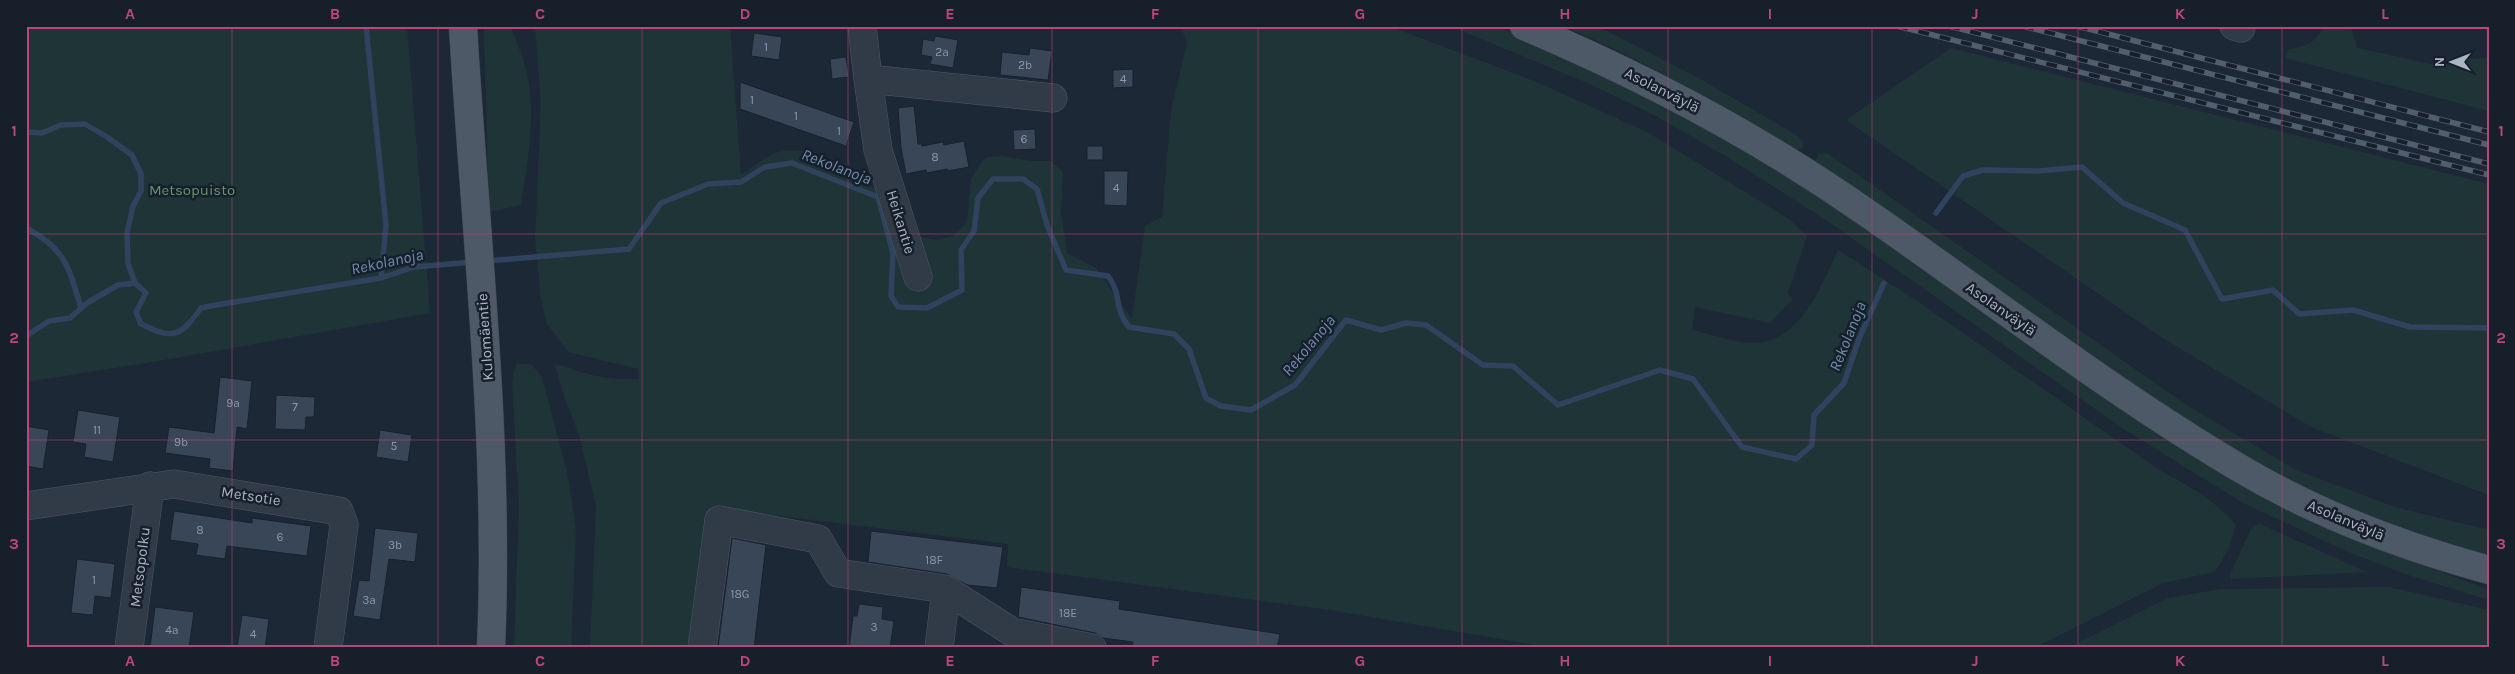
<svg xmlns="http://www.w3.org/2000/svg" width="2515" height="674" viewBox="0 0 2515 674" font-family="Karla,sans-serif">
<rect width="100%" height="100%" fill="#1d2836"/>
<!-- green -->
<path fill="#1f3437" d="M26,26H407L430,313L164,360L26,382Z
M484,26H510C517,43 525,60 528,78C536,119 527,164 521,205L489,212Z
M535,26H730L741,175C764,161 771,147 802,151L885,194L895,232L937,240L953,236L967,222L971,179L983,160L987,157L1003,156L1030,161H1051L1063,172L1061,214L1067,253L1096,268L1132,319L1145,226L1162,217L1171,111L1187,42L1180,26H1389L1539,83L1649,133L1789,219L1807,236L1788,293L1793,299L1770,323L1695,307L1692,330C1707,333 1742,345 1756,343C1803,339 1821,285 1838,250L1913,298L2158,469C2186,485 2216,500 2236,525L2229,548L2215,572L2163,583L2034,648H1554L1330,610L1007,567L1008,544L716,508L696,648H590L596,507L580,438L562,390L555,365C566,366 572,369 581,372C599,378 621,380 639,379L638,369L568,352L547,324L541,298L535,237L541,104Z
M1450,26H1496L1601,73L1740,145L1825,201L2183,450L2284,506L2368,544L2489,590V600L2405,574L2348,552L2243,503L2125,430L1830,223L1732,160L1656,116L1592,85Z
M1562,26H1597L1697,77L1798,136L1803,142V148L1796,150C1720,106 1644,59 1562,26Z
M2323,26H2350L2358,48L2440,66L2467,59L2489,58V111L2285,58L2287,50C2305,46 2316,44 2323,26Z
M1951,48L2489,184V495L2311,427L2164,339L1846,120Z
M1827,153L2185,404L2296,470L2395,507L2489,530V559L2338,506L2262,469L2166,410L1841,183L1815,161L1819,154Z
M516,364H531L542,377L568,476L576,530L571,648H514L519,506L512,381Z
M2260,524L2367,572L2231,579L2230,575L2251,529L2255,525Z
M2389,587L2489,610V648H2068L2168,598L2221,589Z"/>
<g fill="none" stroke-linecap="round" stroke-linejoin="round">
<!-- stream -->
<path stroke="#2f435f" stroke-width="5.5" d="M366,26L386,225L381,278
M26,132L42,133L61,125L85,124L107,137L132,155L141,174V191L133,206L127,233L128,263L135,283
M1936,213L1963,176L1983,170L2038,171L2082,167L2123,203L2185,230L2222,299L2273,290L2299,314L2353,310L2410,327L2489,328
M26,228C66,249 69,268 81,308
M487,261L629,249L661,203L708,184L741,182L765,167L792,163L878,197L893,253L891,296L898,307L927,308L962,290L961,250L974,231L978,198L993,179H1023L1037,189L1047,225L1066,270L1108,276C1123,296 1113,308 1129,327L1174,334L1189,349L1206,398L1221,406L1251,410L1295,385L1346,320L1381,330L1406,323L1426,325L1483,365L1513,366L1558,405L1660,370L1693,379L1742,447L1796,459L1812,445L1814,415L1844,383L1859,339L1884,283
M26,336L49,321L70,318L87,303L118,285L135,283L146,293L136,312L141,324C174,340 180,337 201,308L210,306L381,278L414,267L472,262"/>
</g>
<!-- building -->
<path fill="#394657" stroke="#19212d" d="M754,33L782,37L779,60L751,56Z
M935,36L958,40L953,68L930,64L932,57L921,55L923,39L934,41Z
M1030,48L1052,51L1048,80L1000,75L1002,52L1029,55Z
M846,57L849,77L832,79L830,59Z
M1133,69V87L1113,88V70Z
M740,82L854,122L846,146L740,109Z
M914,106L918,144H922V146L943,142L944,145L964,141L969,167L948,171L947,169L927,173L926,170L906,174L901,148L898,108Z
M1035,129L1036,149L1014,150L1013,130Z
M1087,146H1103V160H1087Z
M1104,171H1128L1127,206L1104,205Z
M220,377L252,381L247,429L237,427L233,471L209,468L210,459L165,453L169,427L214,433Z
M276,395L315,397L314,417H306L305,430L275,429Z
M78,410L120,417L113,462L84,457L86,444L73,442Z
M26,426L49,430L43,469L26,466Z
M380,430L412,435L408,462L376,457Z
M174,511L252,523V518L311,526L307,556L227,546L225,559L196,555L198,544L170,540Z
M375,528L418,533L415,562L389,559L380,620L353,616L359,580L369,581Z
M871,531L1003,547L997,588L967,585L947,574L868,562Z
M732,538L766,545L754,648H718Z
M77,559L115,564L111,598L95,596L93,615L71,613Z
M1021,587L1120,601L1119,609L1280,634L1277,648H1132L1133,642L1103,638L1095,633L1018,617Z
M859,604L883,607L882,619L894,621L890,648H849L853,616H857Z
M155,607L194,612L189,648H150Z
M242,615L269,619L265,648H237Z"/>
<g fill="none" stroke-linecap="round" stroke-linejoin="round">
<!-- minor casing -->
<g stroke="#4e5765" stroke-width="29">
<path id="minor" d="M862,26L868,79L1053,98
M2234,26L2241,28
M868,79L878,150L918,277
M26,506L174,484L339,511L344,525L328,648
M129,648L150,486
M702,648L719,520L818,539L838,573L945,589L1012,632L1092,648
M939,648L946,590"/>
</g>
<!-- major casing -->
<g stroke="#3a4350" stroke-width="29">
<path id="major" d="M463,26C475,233 500,440 491,648
M1524,26C1645,77 1760,138 1867,213C1990,298 2108,390 2236,466C2314,513 2401,546 2489,570"/>
</g>
<!-- minor -->
<use href="#minor" stroke="#313a47" stroke-width="28"/>
<!-- major -->
<use href="#major" stroke="#4e5967" stroke-width="28"/>
<!-- rail casing -->
<g stroke="#525e6e" stroke-width="5.5">
<path id="rail" d="M1897,26L2489,175
M1949,26L2489,164
M2023,26L2489,145
M2077,26L2489,132"/>
</g>
<!-- rail -->
<use href="#rail" stroke="#171f2b" stroke-width="4" stroke-dasharray="11" stroke-linecap="butt"/>
</g>
<!-- grid -->
<path fill="none" stroke="#bb477a" stroke-width="1" stroke-opacity="0.55" d="M232,26V648M438,26V648M642,26V648M848,26V648M1052,26V648M1258,26V648M1462,26V648M1668,26V648M1872,26V648M2078,26V648M2282,26V648M26,234H2489M26,440H2489"/>
<g text-anchor="middle" stroke-width="5" stroke-linejoin="round" paint-order="stroke">
<!-- number labels -->
<g font-size="12" fill="#8e98a9">
<text x="766" y="51">1</text>
<text x="942" y="56">2a</text>
<text x="1025" y="69">2b</text>
<text x="1123" y="83">4</text>
<text x="752" y="104">1</text>
<text x="796" y="120">1</text>
<text x="839" y="135">1</text>
<text x="1024" y="143">6</text>
<text x="935" y="161">8</text>
<text x="1116" y="192">4</text>
<text x="233" y="407">9a</text>
<text x="295" y="411">7</text>
<text x="97" y="434">11</text>
<text x="181" y="446">9b</text>
<text x="394" y="450">5</text>
<text x="200" y="534">8</text>
<text x="280" y="541">6</text>
<text x="395" y="549">3b</text>
<text x="934" y="564">18F</text>
<text x="94" y="584">1</text>
<text x="740" y="598">18G</text>
<text x="369" y="604">3a</text>
<text x="1068" y="617">18E</text>
<text x="874" y="631">3</text>
<text x="172" y="634">4a</text>
<text x="253" y="638">4</text>
</g>
<!-- street labels -->
<g font-size="15" fill="#aab4c4" stroke="#171f2b">
<text transform="translate(1662 90) rotate(27)" y="5">Asolanväylä</text>
<text transform="translate(901 222) rotate(73)" y="5">Heikantie</text>
<text transform="translate(2001 309) rotate(35)" y="5">Asolanväylä</text>
<text transform="translate(485 337) rotate(-94)" y="5">Kulomäentie</text>
<text transform="translate(251 496) rotate(9)" y="5">Metsotie</text>
<text transform="translate(2346 520) rotate(23)" y="5">Asolanväylä</text>
<text transform="translate(140 567) rotate(-83)" y="5">Metsopolku</text>
</g>
<!-- park labels -->
<g font-size="15" fill="#61956d" stroke="#171f2b">
<text x="192" y="195">Metsopuisto</text>
</g>
<!-- water labels -->
<g font-size="16" font-style="italic" fill="#708caf" stroke="#171f2b">
<text transform="translate(837 166) rotate(21)" y="6">Rekolanoja</text>
<text transform="translate(387 261) rotate(-12)" y="6">Rekolanoja</text>
<text transform="translate(1847 336) rotate(-68)" y="6">Rekolanoja</text>
<text transform="translate(1308 345) rotate(-50)" y="6">Rekolanoja</text>
</g>
</g>
<!-- border -->
<rect width="2515" height="674" fill="none" stroke="#171f2b" stroke-width="55"/>
<!-- north arrow -->
<g transform="translate(2452 62) rotate(270)" stroke="#171f2b" stroke-width="4" paint-order="stroke">
<path d="M0-4L9 19L0 12L-9 19Z" fill="#aab4c4"/>
<text y="-8" font-size="14" font-weight="bold" text-anchor="middle" fill="#aab4c4">N</text>
</g>
<rect x="28" y="28" width="2460" height="618" fill="none" stroke="#bb477a" stroke-width="2"/>
<g font-size="16" text-anchor="middle" font-weight="bold" fill="#bb477a">
<text x="130" y="19">A</text>
<text x="335" y="19">B</text>
<text x="540" y="19">C</text>
<text x="745" y="19">D</text>
<text x="950" y="19">E</text>
<text x="1155" y="19">F</text>
<text x="1360" y="19">G</text>
<text x="1565" y="19">H</text>
<text x="1770" y="19">I</text>
<text x="1975" y="19">J</text>
<text x="2180" y="19">K</text>
<text x="2385" y="19">L</text>
<text x="14" y="136">1</text>
<text x="2501" y="136">1</text>
<text x="14" y="343">2</text>
<text x="2501" y="343">2</text>
<text x="14" y="549">3</text>
<text x="2501" y="549">3</text>
<text x="130" y="666">A</text>
<text x="335" y="666">B</text>
<text x="540" y="666">C</text>
<text x="745" y="666">D</text>
<text x="950" y="666">E</text>
<text x="1155" y="666">F</text>
<text x="1360" y="666">G</text>
<text x="1565" y="666">H</text>
<text x="1770" y="666">I</text>
<text x="1975" y="666">J</text>
<text x="2180" y="666">K</text>
<text x="2385" y="666">L</text>
</g>
</svg>
